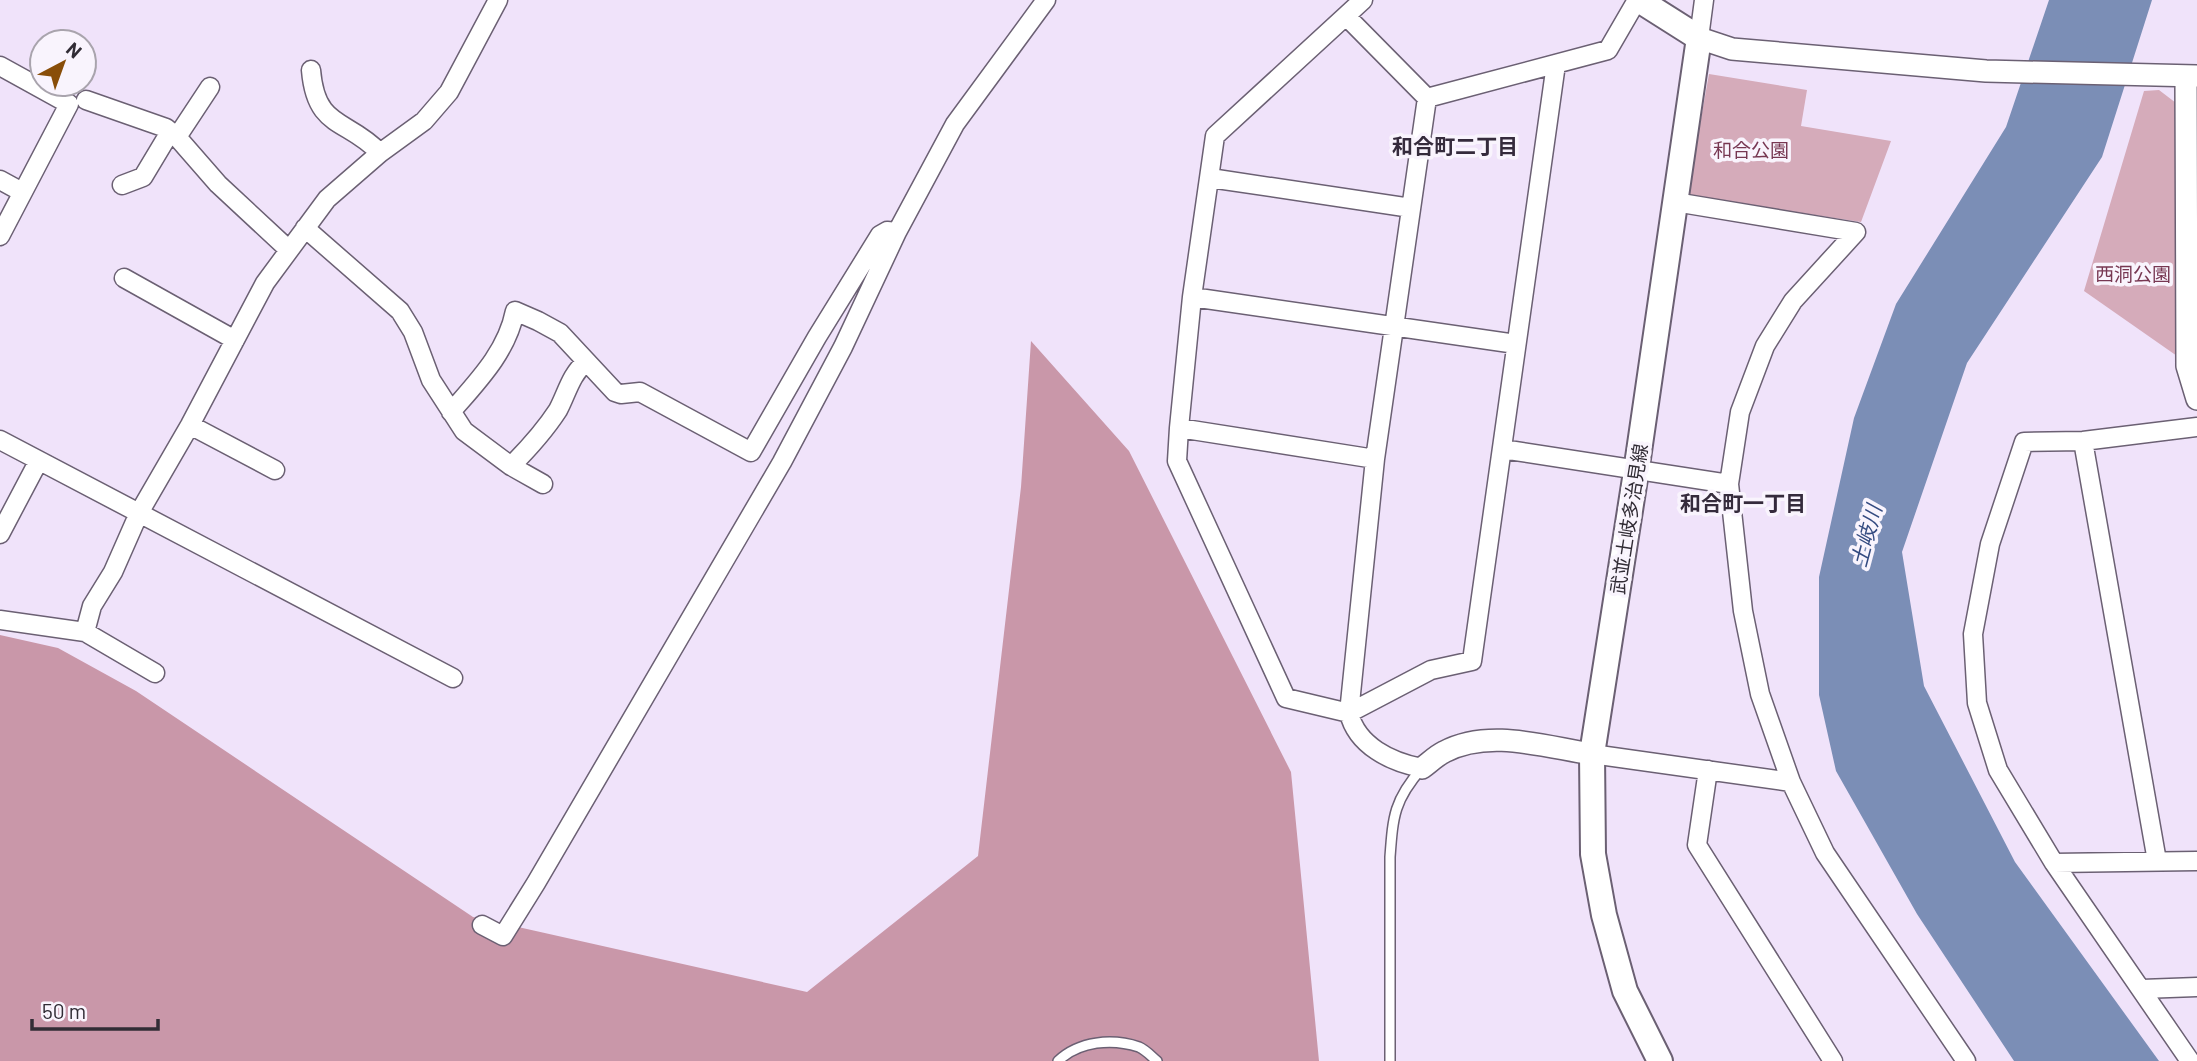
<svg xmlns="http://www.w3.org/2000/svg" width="2197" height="1061" viewBox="0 0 2197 1061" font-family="Barlow,'Noto Sans JP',sans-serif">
<rect width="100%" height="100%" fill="#f0e3fa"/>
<!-- green -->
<path fill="#d5abba" d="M1709,74L1807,90L1801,126L1891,141L1861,222L1687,196Z
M2159,90L2176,103L2177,356L2084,291L2144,91Z"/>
<!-- forest -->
<path fill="#c997a9" d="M1031,341L1129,451L1291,772L1319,1061H0V635L58,648L136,691L473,917L807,992L978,856L1021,487Z"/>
<!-- water -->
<path fill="#7b8eb6" d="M2049,0H2152L2102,157L1967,363L1902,552L1924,686L2015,862L2159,1061H2014L1917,914L1836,771L1819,695V577L1854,418L1896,304L2006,127Z"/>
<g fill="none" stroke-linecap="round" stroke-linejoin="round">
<!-- service casing -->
<g stroke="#6b6073" stroke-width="12">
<path id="service" d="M1058,1061C1079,1041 1112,1038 1139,1047C1146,1050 1152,1057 1157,1061
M1390,1061V857C1393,816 1394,800 1422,768"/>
</g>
<!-- minor casing -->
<g stroke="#6b6073" stroke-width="21">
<path id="minor" d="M1363,0L1215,136L1192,297L1179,428L1375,459
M1347,17L1427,98
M1699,38L1704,0
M0,66L69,104L0,236
M311,70C316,130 347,118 380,153
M1427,98L1608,50L1637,0
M86,100L166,128L177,137L218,184L289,250
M177,137L210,87
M1210,178L1411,208
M0,180L22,192
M122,185L143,177L170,132
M1675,202L1856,232L1793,301L1765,346L1740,412L1729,484L1743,611L1760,694L1791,782L1825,853L1966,1061
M305,228L400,311L413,332L431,380L464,431L511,466L543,484
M124,278L235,340
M1192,297L1516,344
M451,412C477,382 507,352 515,311L538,321L560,333L615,392L621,394L640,392L751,452L817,337L880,235L887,231L897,232
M190,425L275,470
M1179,428L1177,461L1286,698L1349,713L1431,670L1472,661L1556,64
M0,440L453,678
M2083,441L2157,861
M1502,449L1729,484
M511,466C528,449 545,430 558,410C567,393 571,374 586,362
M0,534L38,462
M0,620L85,632L155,673
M85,632L92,606L113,572L139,513L190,425L265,283L327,199L380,153L424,121L449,92L498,0
M1592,754L1791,782
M1422,768C1391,762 1357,746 1349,713L1375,459L1427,98
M1708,770L1697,845L1833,1061
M2054,863L2197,861
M482,925L503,936L536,883L782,462L843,347L897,232L955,124L1046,0
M2142,989L2197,987
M2190,1061L2054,863L1998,770L1977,703L1973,634L1990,544L2024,442L2083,441L2197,427"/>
</g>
<!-- tertiary casing -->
<g stroke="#6b6073" stroke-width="24">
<path id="tertiary" d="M1699,38L1732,49L1986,71L2197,76
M2186,76L2187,366L2197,399
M1422,768C1429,763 1436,756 1444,752C1489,728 1545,747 1592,754"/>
</g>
<!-- secondary casing -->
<g stroke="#6b6073" stroke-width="28">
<path id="secondary" d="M1639,0L1699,38L1636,472L1592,754L1593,854L1604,915L1625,991L1660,1061"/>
</g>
<!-- service -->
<use href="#service" stroke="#fff" stroke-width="9"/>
<!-- minor -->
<use href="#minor" stroke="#fff" stroke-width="18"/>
<!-- tertiary -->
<use href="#tertiary" stroke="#fff" stroke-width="21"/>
<!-- secondary -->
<use href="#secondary" stroke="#fff" stroke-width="24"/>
</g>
<g text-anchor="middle" stroke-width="7" stroke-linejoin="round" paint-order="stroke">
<!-- park labels -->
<g font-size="19" fill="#773752" stroke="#f9f4fd">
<text x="1751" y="157">和合公園</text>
<text x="2133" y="281">西洞公園</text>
</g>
<!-- street labels -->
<g font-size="19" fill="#312c35" stroke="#f9f4fd">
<text transform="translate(1629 519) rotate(-81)" y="7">武並土岐多治見線</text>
</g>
<!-- neighbourhood labels -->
<g font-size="21" font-weight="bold" fill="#352b3c" stroke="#f9f4fd">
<text x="1455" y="154">和合町二丁目</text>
<text x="1743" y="511">和合町一丁目</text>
</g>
<!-- water labels -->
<g font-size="21" font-style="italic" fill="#344b81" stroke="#f9f4fd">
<text transform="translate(1867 536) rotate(-75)" y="7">土岐川</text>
</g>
</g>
<!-- north arrow -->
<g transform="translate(63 63) rotate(41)"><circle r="33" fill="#f9f4fd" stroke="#a9a4ad" stroke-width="2"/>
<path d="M0-5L12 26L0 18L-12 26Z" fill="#894e09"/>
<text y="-10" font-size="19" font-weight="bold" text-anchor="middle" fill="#312c35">N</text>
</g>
<!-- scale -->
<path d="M32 1019v10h126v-10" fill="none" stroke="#312c35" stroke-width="3.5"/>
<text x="42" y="1019" font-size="21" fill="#312c35" stroke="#f9f4fd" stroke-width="5" paint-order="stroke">50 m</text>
</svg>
